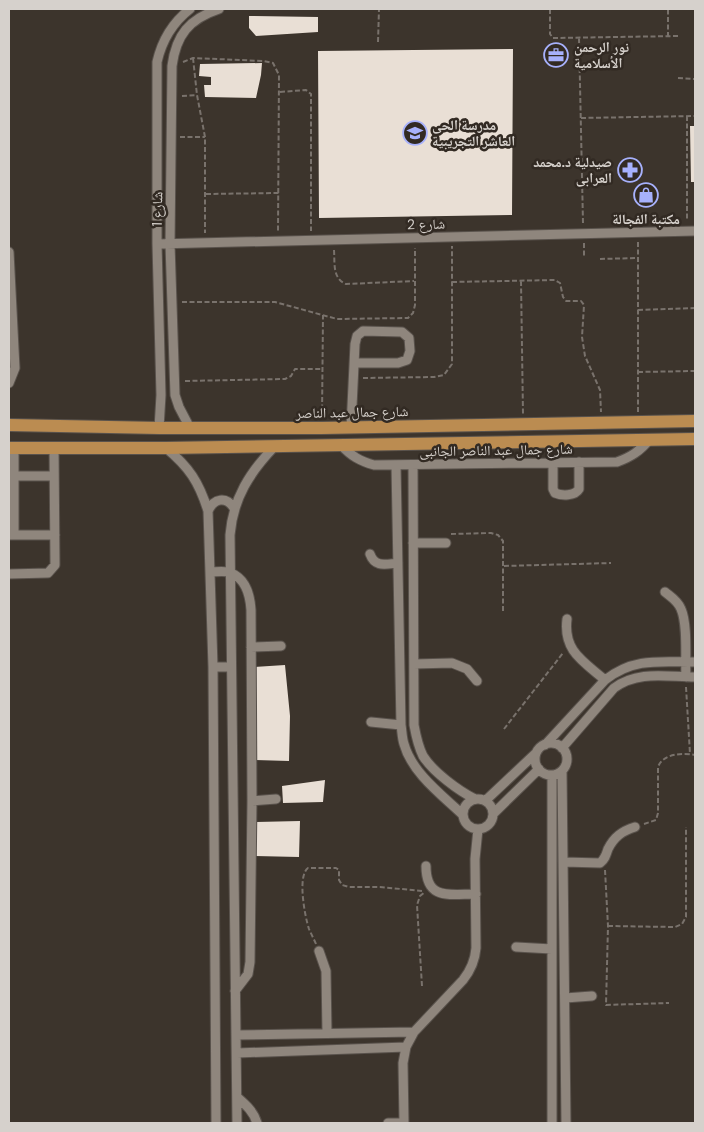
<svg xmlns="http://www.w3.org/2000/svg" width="704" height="1132" viewBox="0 0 704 1132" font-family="'DM Sans','Noto Naskh Arabic',sans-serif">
<rect width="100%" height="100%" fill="#3c342c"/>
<!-- building -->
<path fill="#e9dfd5" d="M249,16L318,17V32L256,36L249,28Z
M513,49L512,215L319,218L318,51Z
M262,63L261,75L256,98L205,97L204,85H211V77L199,76L200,64Z
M690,126H695V182H691Z
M285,665L290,716L289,761L255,760L254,667Z
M325,780L323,802L283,803L282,786Z
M300,821L299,857L255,856L256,822Z"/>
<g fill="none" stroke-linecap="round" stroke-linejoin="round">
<!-- minor casing -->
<g stroke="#59524c" stroke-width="11">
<path id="minor" d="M157,244L695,231
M9,252L15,368L9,383
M351,427L355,344L357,336L363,331L402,332L409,338L410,351L407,360L398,363H354
M159,428L161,395L157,244V62C162,40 172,23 190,9
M190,428L179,407L175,395L170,244L172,66C176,35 189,19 219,9
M341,445C351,456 360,461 374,465L617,462C631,457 640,451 650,439
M14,448V535
M166,448C189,467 199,482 208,511L213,667L216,1123
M553,462V489L555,493C562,496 575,496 579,489V462
M396,465L401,725C402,731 402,738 404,744C412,773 442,795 463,815
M413,465L414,725C416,736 418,746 423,756C433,772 459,791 475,799
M9,476H54
M208,511C214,498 226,496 234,508
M10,535H55
M413,543H446
M370,554C375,568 386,564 398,563
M211,572C216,572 225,570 231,573C246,579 250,594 251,610L252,801L250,962L248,974L235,991
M9,574L48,573L55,565L54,448
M665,592C671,597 678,601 681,609C688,625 685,659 686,677
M567,619C563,651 583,661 605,680
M251,647L281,646
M414,664L452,663L467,669L477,681
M213,667H231
M371,722L401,725
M535 759a16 16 0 1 1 32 0a16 16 0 1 1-32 0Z
M545,745L605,680C634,657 661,662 695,662
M562,748L614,688C638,670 667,677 695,677
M562,771L566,1123
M552,775V1123
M463 814a15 15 0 1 1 30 0a15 15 0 1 1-30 0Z
M252,801L276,799
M485,801L536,753
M493,814L539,769
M564,862L600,863C605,859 606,855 608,849C614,837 622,831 635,827
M426,866C426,901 450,894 476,894
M516,947L552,949
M319,951L326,971L327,1033
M565,998L592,996
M236,1035L414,1032
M237,1053L406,1047
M238,1098C246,1105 254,1112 257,1123
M237,1123L230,535C233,498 250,472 275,446
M388,1123H404
M404,1123L403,1063L406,1047L414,1032L463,980C471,970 475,961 476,948L475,859L478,829"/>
</g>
<!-- major casing -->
<g stroke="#59524c" stroke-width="14">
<path id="major" d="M9,425L159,428H322L695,421
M9,448H166L695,439"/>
</g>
<!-- path -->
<path stroke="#79726c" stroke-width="2" stroke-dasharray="5 2.5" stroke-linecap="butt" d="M550,9V34L553,38L680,36
M668,37V9
M579,38L583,223
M378,42L379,9
M193,58L197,95L205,137V233
M183,62L193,58L263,61L273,63L279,75L278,231
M678,78L695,79
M280,92L306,90L311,94V231
M182,96L197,95
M687,116V221
M581,118L695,116
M180,137H205
M206,194L279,193
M584,243V258
M334,250C335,263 332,278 346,284L414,281
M600,259L638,258
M521,281L523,414
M452,282L555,280L560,283L563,297L566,301H581L584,305L582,337L585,356L600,390L601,412
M182,302H275L337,319L408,318L413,313L415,305V248
M638,310L695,308
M638,372L695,371
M363,378L434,377L444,375L452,364V246
M185,381L285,379L291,376L295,369H323
M638,412V242
M322,417L323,315
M451,534L491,533L498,535L503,541V613
M504,566L611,563
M686,687L690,754
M504,729L563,653
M644,824L656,820L658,813V767C663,753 683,753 695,755
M605,870L608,926L606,1005L669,1003
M608,926L675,927L682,924L686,917V827
M316,944C314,939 311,934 309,929C305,917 297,876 308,868H336L339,870V880L342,885L349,887H380L422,891
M422,986L417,905L420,896L425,892"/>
<!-- minor -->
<use href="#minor" stroke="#8f867d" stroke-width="9"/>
<!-- major -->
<use href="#major" stroke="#bb8c51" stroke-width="12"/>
</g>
<!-- icons -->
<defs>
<g id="office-ring" transform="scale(1.25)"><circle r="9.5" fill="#322a23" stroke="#a7b1fc" stroke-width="1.5"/><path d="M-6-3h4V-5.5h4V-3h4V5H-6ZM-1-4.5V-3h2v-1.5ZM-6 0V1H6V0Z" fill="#a7b1fc"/></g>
<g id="school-ring" transform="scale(1.25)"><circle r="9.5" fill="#322a23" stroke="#a7b1fc" stroke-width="1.5"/><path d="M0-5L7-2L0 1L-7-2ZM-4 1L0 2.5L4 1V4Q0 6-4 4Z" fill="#a7b1fc"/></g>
<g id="pharmacy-ring" transform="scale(1.25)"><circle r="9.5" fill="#322a23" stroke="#a7b1fc" stroke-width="1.5"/><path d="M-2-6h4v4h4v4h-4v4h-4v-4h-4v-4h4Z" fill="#a7b1fc"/></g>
<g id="shop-ring" transform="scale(1.25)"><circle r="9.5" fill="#322a23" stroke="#a7b1fc" stroke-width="1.5"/><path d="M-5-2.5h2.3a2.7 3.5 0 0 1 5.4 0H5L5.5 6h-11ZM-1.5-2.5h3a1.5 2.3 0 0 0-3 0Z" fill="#a7b1fc"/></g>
</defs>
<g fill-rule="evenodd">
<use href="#office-ring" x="556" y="55"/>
<use href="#school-ring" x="415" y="133"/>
<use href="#pharmacy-ring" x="630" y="170"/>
<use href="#shop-ring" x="646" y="195"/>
</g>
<g text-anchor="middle" stroke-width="5" stroke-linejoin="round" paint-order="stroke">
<!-- poi labels -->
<g font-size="14" font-weight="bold" fill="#d6d1cc" stroke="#322a23" text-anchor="start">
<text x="574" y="52">نور الرحمن<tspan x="574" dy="16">الأسلامية</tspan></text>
<text x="432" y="130">مدرسة الحى<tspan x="432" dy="16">العاشر التجريبية</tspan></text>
<text x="612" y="167" text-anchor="end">صيدلية د.محمد<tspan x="612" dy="16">العرابى</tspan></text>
<text x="646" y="224" text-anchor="middle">مكتبة الفجالة</text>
</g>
<!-- street labels -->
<g font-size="14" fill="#d6d1cc" stroke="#322a23">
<text transform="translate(157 209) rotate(-89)" y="5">شارع 1</text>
<text transform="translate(426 224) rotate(-1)" y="5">شارع 2</text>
<text transform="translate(352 412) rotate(-1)" y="5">شارع جمال عبد الناصر</text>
<text transform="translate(496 450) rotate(-1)" y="5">شارع جمال عبد الناصر الجانبى</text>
</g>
</g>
<!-- border -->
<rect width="704" height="1132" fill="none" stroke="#d6d1cc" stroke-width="20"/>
</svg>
